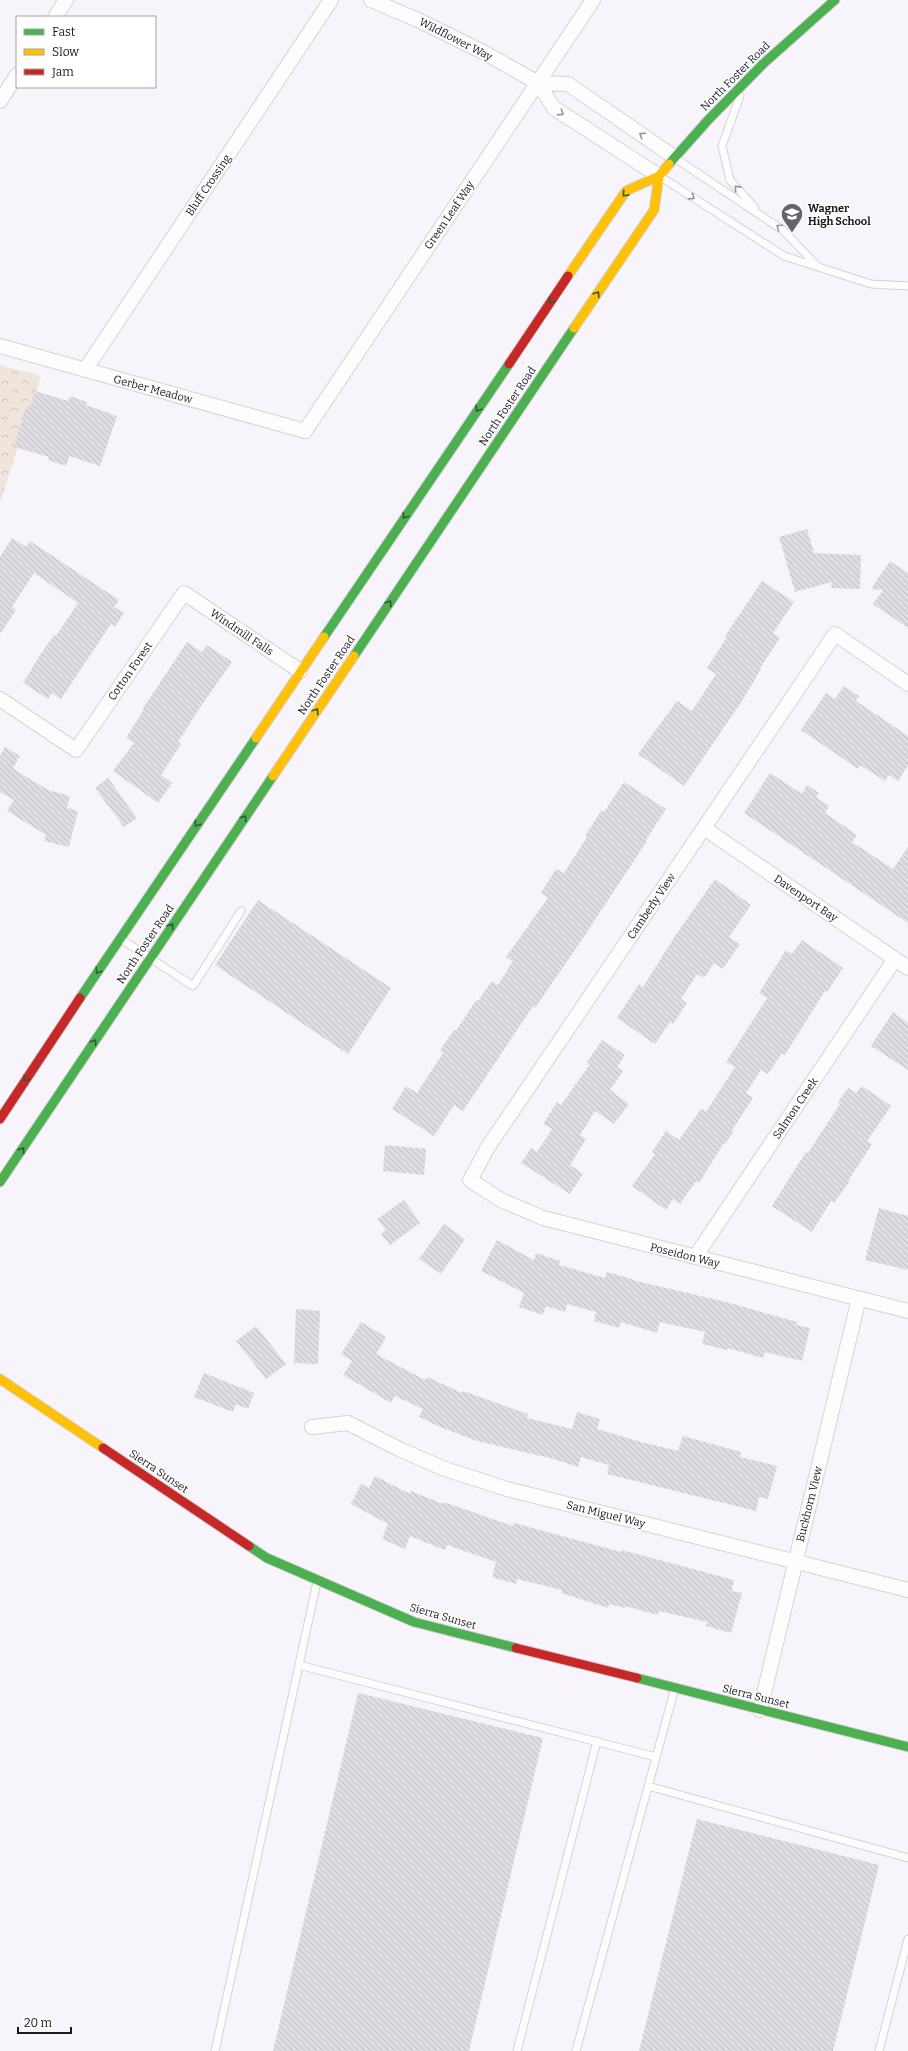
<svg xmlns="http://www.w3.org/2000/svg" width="908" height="2051" viewBox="0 0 908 2051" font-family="Bitter,serif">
<defs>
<pattern id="park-crowns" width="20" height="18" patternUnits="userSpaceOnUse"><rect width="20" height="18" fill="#efe5db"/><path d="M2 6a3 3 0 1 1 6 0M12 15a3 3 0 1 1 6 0" fill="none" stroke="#ccc4bc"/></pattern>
<pattern id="building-back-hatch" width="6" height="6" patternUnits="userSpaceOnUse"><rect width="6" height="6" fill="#dfdde3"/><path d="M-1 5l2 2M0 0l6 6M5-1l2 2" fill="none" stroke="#bfbdc2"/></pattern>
</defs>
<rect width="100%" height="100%" fill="#f7f4fb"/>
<!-- park -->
<path fill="url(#park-crowns)" d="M0,365L41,376L0,503Z"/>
<!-- building -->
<path fill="url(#building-back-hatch)" d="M35,391L68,401L70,396L87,402L86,405L117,416L100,466L69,456L66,466L48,460L49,457L14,447L26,406L30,407Z
M807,529L814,553L861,555L860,589L831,588L832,582L795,592L779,537Z
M12,538L26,547L30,541L119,600L114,607L124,613L115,627L111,624L61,699L52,693L48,699L23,683L40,655L54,635L56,636L78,603L34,573L12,607L16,610L0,634V557Z
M890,561L908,573V628L873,604L883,590L871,589Z
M762,581L794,602L773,633L780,638L760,668L761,669L742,701L684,786L638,754L677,701L692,711L716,674L707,668L727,637L725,636Z
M187,642L202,652L207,645L232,662L199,709L178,742L181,744L161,775L172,783L158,803L113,771L134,743L126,738L143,711L142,710Z
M844,686L859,696L856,701L908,736V765L898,781L889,775L885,781L860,765L858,769L801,730L826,693L835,699Z
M5,747L20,756L13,768L18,772L48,790L70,796L67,808L78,811L69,847L44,841L46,835L7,811L14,800L0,792V756Z
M770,773L802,794L807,785L819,793L816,797L829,806L825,813L857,835L852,842L893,869L908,847V923L744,813Z
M108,778L137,818L124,827L95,788Z
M624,782L666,809L646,840L647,841L577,947L535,1008L533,1006L463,1111L454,1105L434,1136L392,1109L406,1086L417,1093L443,1053L440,1050L454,1030L456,1031L476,1000L478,1001L492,981L498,985L513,961L506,957L548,898L541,893L556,869L564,873L587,837L585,836L601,811L604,812Z
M715,879L751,905L729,937L740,944L723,969L714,963L704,978L697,974L681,999L687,1003L673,1024L670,1022L655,1044L617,1018L639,984L643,987L675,936Z
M258,900L391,988L348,1054L215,965Z
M802,940L843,968L827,992L825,991L785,1055L782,1053L768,1074L761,1070L746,1093L753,1098L732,1130L734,1131L725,1144L724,1143L699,1183L696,1181L680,1204L673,1199L666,1210L632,1186L655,1154L652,1152L666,1131L679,1140L701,1109L706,1112L735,1067L726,1062L767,998L759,993L786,950L792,954Z
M893,1012L908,1023V1070L871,1046Z
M602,1040L625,1055L617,1067L623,1071L610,1090L629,1104L614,1124L595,1111L580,1135L586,1139L570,1165L583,1174L570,1194L521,1163L531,1148L537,1152L552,1129L543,1124L557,1102L561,1105L590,1064L587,1062Z
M862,1086L891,1106L867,1141L872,1144L848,1181H850L834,1203L831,1201L812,1232L772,1206L799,1163L806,1152L808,1153L840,1104L838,1102L848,1088L856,1093Z
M385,1145L426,1149L424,1175L383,1171Z
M404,1200L420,1223L390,1245L381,1234L386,1230L377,1219Z
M879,1208L908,1216V1270L865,1260Z
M444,1224L465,1239L441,1274L419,1259Z
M497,1240L534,1260L536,1253L560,1261L559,1265L605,1278L607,1272L632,1279V1280L726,1302L797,1322L796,1325L810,1328L802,1361L765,1352L763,1358L728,1348V1350L702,1344L705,1332L660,1322L657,1333L621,1322L619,1328L594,1321L596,1312L567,1304L565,1312L546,1306L543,1315L519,1307L524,1293L481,1271Z
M296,1309L320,1311L318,1364L294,1363Z
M361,1322L386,1337L376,1354L425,1380L427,1377L462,1393L463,1391L528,1414L527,1418L572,1429L577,1412L600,1419L597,1429L641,1442L678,1451L683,1436L741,1452L740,1457L777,1466L768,1499L759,1497L756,1511L607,1474L609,1465L581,1457L578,1467L554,1459L477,1441L440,1427L419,1417L423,1409L395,1396L391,1403L343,1375L352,1361L341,1354Z
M256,1326L286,1364L266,1379L236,1341Z
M204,1373L254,1393L248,1409L236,1404L233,1412L194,1397Z
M375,1476L410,1494L411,1491L443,1504L444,1502L513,1526L514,1523L621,1552L622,1550L734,1580L732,1591L742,1593L731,1633L706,1626L707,1622L659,1611L658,1615L625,1606V1608L609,1604L608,1608L561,1593L562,1590L517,1579L516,1584L492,1577L496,1562L447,1545L445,1550L410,1536L405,1549L382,1539L388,1524L351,1504L361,1484L369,1488Z
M358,1693L543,1738L469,2051H273Z
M697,1819L879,1865L833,2051H639Z"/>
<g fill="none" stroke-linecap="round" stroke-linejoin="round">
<!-- lane casing -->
<g stroke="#d5d2d8" stroke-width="9">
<path id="lane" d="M740,96L722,146L730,180L755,208
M675,158L784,231L816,265
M661,177L784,256L871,284L908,286
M121,939L193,986L241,911
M299,1665L656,1757
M648,1786L908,1858
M215,2051L317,1582
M517,2051L597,1741
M576,2051L675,1688
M879,2051L908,1939"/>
</g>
<!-- street casing -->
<g stroke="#d5d2d8" stroke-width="16">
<path id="street" d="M371,0L418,20L487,54L538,83L554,108L659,176
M55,17L66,0
M538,83L568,84L674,157
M0,101L17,75
M0,346L305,431L593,0
M85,370L331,0
M908,684L835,634L488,1147L470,1180L501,1200L543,1218L908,1311
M0,699L76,750L184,593L300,671
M704,828L908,968
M695,1257L895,959
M312,1427L348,1423L401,1450L445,1469L507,1489L908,1590
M760,1710L859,1298"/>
</g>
<!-- fast casing -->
<g stroke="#d5d2d8" stroke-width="11">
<path id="fast" d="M669,164L709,119L763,64L835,0
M324,637L509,364
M354,656L574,328
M80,998L256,738
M0,1182L273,776
M249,1546L267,1558L414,1622L516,1648
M637,1678L908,1747"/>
</g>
<!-- slow casing -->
<g stroke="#d5d2d8" stroke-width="11">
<path id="slow" d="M568,276L626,191L659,176L669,164
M574,328L654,210L659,176
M256,738L324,637
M273,776L354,656
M0,1379L103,1448"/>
</g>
<!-- jam casing -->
<g stroke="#d5d2d8" stroke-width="11">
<path id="jam" d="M509,364L568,276
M0,1119L80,998
M103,1448L249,1546
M516,1648L637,1678"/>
</g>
<!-- path -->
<path stroke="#dadadc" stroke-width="2.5" stroke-dasharray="1 3" stroke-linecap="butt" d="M0,386C15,397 13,416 0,428"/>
<!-- lane -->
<use href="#lane" stroke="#fefdfe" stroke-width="7"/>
<!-- street -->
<use href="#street" stroke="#fefdfe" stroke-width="14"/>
<!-- fast -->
<use href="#fast" stroke="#4caf50" stroke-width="9"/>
<!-- slow -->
<use href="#slow" stroke="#ffc107" stroke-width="9"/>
<!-- jam -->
<use href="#jam" stroke="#c62828" stroke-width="9"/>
</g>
<!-- one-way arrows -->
<defs><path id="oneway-chevron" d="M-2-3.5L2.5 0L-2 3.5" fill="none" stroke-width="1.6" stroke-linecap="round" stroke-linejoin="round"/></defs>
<g stroke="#979699">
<use href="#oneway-chevron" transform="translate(561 113) rotate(33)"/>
<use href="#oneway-chevron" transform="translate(642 135) rotate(-146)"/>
<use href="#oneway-chevron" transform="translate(737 188) rotate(-132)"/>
<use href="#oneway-chevron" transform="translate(692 197) rotate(33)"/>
<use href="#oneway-chevron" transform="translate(779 227) rotate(-145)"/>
</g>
<g stroke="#305c34">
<use href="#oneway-chevron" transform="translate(625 194) rotate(133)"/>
<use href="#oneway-chevron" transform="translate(597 294) rotate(-56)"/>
<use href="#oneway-chevron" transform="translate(551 301) rotate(124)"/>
<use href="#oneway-chevron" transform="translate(478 409) rotate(124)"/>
<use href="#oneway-chevron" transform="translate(405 516) rotate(124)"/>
<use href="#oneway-chevron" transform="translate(389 603) rotate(-56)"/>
<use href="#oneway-chevron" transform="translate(316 711) rotate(-56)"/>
<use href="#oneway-chevron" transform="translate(244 818) rotate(-56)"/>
<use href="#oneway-chevron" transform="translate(197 824) rotate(124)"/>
<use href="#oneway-chevron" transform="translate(171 926) rotate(-56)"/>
<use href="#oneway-chevron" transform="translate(98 971) rotate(124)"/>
<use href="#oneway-chevron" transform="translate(94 1042) rotate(-56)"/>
<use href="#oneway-chevron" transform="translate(26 1079) rotate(123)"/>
<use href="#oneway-chevron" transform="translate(22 1150) rotate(-56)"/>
</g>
<!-- icons -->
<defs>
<g id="school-pin" transform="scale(1.15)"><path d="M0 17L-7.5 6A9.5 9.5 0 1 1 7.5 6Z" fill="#67656b" stroke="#fff"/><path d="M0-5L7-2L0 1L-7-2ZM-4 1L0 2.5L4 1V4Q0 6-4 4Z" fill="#fff"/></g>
</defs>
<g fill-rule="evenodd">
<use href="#school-pin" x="792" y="214"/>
</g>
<g text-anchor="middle" stroke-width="3" stroke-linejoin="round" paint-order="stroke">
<!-- street labels -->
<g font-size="11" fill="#1a181d" stroke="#fff">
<text transform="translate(456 39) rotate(27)" y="4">Wildflower Way</text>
<text transform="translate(735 76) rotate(-45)" y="4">North Foster Road</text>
<text transform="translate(208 185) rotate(-56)" y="4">Bluff Crossing</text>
<text transform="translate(449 215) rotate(-56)" y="4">Green Leaf Way</text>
<text transform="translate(153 389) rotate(15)" y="4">Gerber Meadow</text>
<text transform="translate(507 406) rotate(-56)" y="4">North Foster Road</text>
<text transform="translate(242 632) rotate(34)" y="4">Windmill Falls</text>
<text transform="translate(130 671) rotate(-55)" y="4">Cotton Forest</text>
<text transform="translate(326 675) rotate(-56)" y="4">North Foster Road</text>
<text transform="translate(806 898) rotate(34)" y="4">Davenport Bay</text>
<text transform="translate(651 906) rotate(-56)" y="4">Camberly View</text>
<text transform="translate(145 944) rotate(-56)" y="4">North Foster Road</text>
<text transform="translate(795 1108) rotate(-56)" y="4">Salmon Creek</text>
<text transform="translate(685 1255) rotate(14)" y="4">Poseidon Way</text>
<text transform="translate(159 1471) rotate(34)" y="4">Sierra Sunset</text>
<text transform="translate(809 1504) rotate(-76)" y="4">Buckhorn View</text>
<text transform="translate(606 1514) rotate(14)" y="4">San Miguel Way</text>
<text transform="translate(443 1616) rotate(16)" y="4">Sierra Sunset</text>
<text transform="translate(756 1696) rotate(14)" y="4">Sierra Sunset</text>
</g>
<!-- poi labels -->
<g font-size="11" font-weight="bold" fill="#1a181d" stroke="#fff" text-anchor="start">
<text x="808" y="212">Wagner<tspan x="808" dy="13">High School</tspan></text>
</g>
</g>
<!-- legend -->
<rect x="16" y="16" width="140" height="72" fill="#ffffff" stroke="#a3a3a5"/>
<rect x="24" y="29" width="20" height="6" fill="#4caf50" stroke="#a3a3a5"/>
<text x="52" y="36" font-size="12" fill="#1a181d">Fast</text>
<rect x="24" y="49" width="20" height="6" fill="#ffc107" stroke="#a3a3a5"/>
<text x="52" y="56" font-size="12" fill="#1a181d">Slow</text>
<rect x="24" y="69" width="20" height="6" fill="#c62828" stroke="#a3a3a5"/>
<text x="52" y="76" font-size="12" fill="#1a181d">Jam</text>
<!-- scale -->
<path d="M18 2027v6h53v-6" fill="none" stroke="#1a181d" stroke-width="2"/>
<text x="24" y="2027" font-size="12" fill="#1a181d" stroke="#ffffff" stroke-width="3" paint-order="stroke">20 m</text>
</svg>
